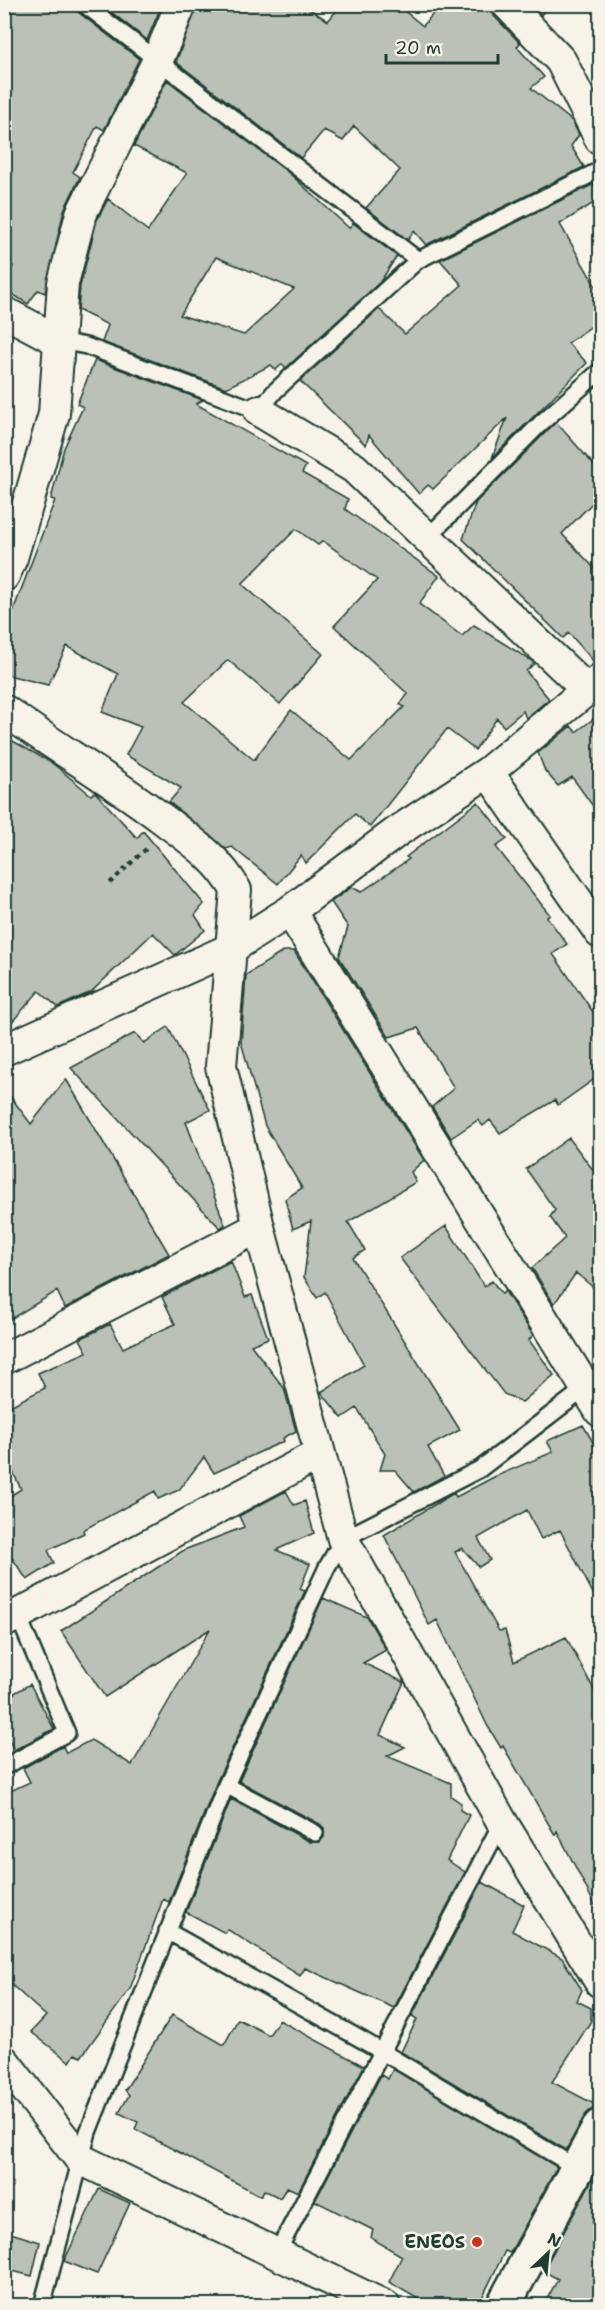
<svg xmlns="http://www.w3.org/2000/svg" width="605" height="2310" viewBox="0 0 605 2310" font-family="'Shantell Sans',sans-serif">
<rect width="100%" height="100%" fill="#f7f3e8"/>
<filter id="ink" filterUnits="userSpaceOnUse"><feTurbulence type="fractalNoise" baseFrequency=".0167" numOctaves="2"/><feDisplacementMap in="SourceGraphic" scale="12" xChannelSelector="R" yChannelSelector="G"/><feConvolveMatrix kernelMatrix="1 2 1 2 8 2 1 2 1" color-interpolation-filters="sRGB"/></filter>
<g filter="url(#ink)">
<!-- building -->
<path fill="#bbc1b6" stroke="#1f3d34" stroke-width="1.5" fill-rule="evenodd" d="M4,4H74L78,12L139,59L104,130L97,126L73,172L80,177L64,210L45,293L38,290L28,304L4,289L13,266L4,260Z
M101,4H162L147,40Z
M198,4H302L328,21L342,4H396L423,26L441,4H490L494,16L520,43L517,47L544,77L531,88L572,121L579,135L571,146L584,167L426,245L414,231L408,240L366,208L400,170L354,126L343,141L324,130L301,158L176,62Z
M531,4H549L541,15Z
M167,80L289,173L349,228L353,223L397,256L380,282L286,368L282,364L276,370L271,365L226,388L102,342L108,325L78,310L80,286L97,220L108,199L148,231L187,173L134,146ZM216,257L294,289L244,335L180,315Z
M594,184L600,199L560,224L600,294V320L568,343L587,363L492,458L507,418L433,489L428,485L419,494L369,435L366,445L300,381L379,309L405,334L462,285L440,260Z
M95,360L203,400L196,404L306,466L302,473L348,499L345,509L439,576L419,604L462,636L474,625L532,661L534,664L526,671L549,699L526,718L523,711L504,727L497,718L475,750L447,729L370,827L355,814L306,863L301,855L278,884L232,847L226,849L169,802L181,788L126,755L141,727L102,712L118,674L67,646L48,685L4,674V635L55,500L51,499L64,448L83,407L77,404ZM296,529L318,545L323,541L377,580L334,626L408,694L400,704L404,707L351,760L291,710L254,760L184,702L228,660L280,704L323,654L242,584Z
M556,422L600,472V495L562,534L600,574V662L595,663L569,633L563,638L463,539L476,502Z
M600,714V816L572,777L558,786L545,771L538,753L571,726L576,732Z
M4,736L52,763L91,795L95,792L137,838L143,831L204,904L195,915L205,930L175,955L153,933L91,992L58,1007L39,991L4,1031Z
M478,802L507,839L496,847L550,915L547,917L567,944L553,954L600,1022V1075L558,1105L555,1100L500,1133L490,1120L483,1126L478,1120L451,1138L432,1107L454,1088L418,1028L389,1037L339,957L348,927L331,902L352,887L361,892L409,859L406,857Z
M284,951H294L424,1160L411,1172L416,1182L348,1222L365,1250L353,1258L460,1430L428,1447L444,1476L414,1492L395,1470H380L385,1454L357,1408L342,1418L321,1392L364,1365L325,1292L317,1298L304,1277L311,1221L293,1229L285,1199L302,1188L265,1126L241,1042L246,975Z
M168,1027L210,1110L186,1122L225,1225L220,1228L71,1068L135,1033L144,1043Z
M66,1079L169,1254L65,1308L57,1291L4,1323V1088L31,1124Z
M569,1138L600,1179V1293L576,1273L554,1304L532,1268L565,1238L550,1217L555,1210L526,1169Z
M446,1226L484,1286L492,1281L502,1294L505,1291L533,1335L529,1340L554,1375L522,1402L504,1394L400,1258Z
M231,1261L245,1297L252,1295L268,1338L251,1345L284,1388L296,1431L283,1438L284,1441L214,1473L204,1457L179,1490L158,1499L155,1491L83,1530L84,1533L48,1550L54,1563L27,1580L4,1546V1500L21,1489L4,1453V1409L45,1388L38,1373L87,1352L80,1339L110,1324L123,1348L175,1324L162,1297Z
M583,1425L600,1454V1607L560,1530L541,1539L527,1510L478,1538L490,1560L479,1567L462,1548L455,1552L499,1631L505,1630L514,1662L566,1637L600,1701V1915L557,1831L555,1835L503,1746L501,1748L487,1725L437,1620L429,1625L384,1535L454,1493L456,1497L494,1477L553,1452L547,1441Z
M286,1491L294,1505L305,1501L314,1533L276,1550L310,1564L300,1589L305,1591L217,1781L169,1902L163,1899L130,1989L81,2057L75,2054L70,2062L31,2032L46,2016L4,1978V1794L30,1782L23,1768L63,1746L66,1753L91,1740L132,1765L210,1629L105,1697L61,1631L184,1550L244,1527L239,1516Z
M323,1598L367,1617L386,1650L363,1663L404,1682L380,1735L405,1747L387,1756L451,1783V1796L461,1803L460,1810L469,1815L447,1860L465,1872L394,2008L305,1968L300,1976L227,1929L225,1933L186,1912L231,1799L310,1842H320L324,1837V1828L320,1824L239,1781Z
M30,1684L54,1729L14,1750L4,1731V1699Z
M482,1882L524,1905L512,1931L562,1958L582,1990L577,2001L591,2008V2021L552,2082L600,2107L591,2110L584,2117L566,2150L401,2052L417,2019L412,2016Z
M172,2015L224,2045L238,2019L269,2035L279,2020L364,2066L298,2192L287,2187L280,2198L264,2190L261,2196L135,2129L138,2122L119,2113L129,2095L125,2090Z
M393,2069L557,2167L510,2253L505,2251L478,2306H430L389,2282L402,2256L371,2238L373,2230L315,2201L381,2075L388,2079Z
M600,2165V2306H543L558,2279L543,2271Z
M99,2189L130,2203L97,2274L64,2261Z
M4,2231L40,2242L32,2276L4,2269Z"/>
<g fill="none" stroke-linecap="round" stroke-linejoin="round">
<!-- lane casing -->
<g stroke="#1f3d34" stroke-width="20">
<path id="lane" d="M84,4L418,260
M59,341L86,346L259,411L275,391L418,260L600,170
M428,537L541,423L600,371
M4,1767L67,1733L18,1615
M226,1785L315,1833
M167,1931L364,2041L577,2168
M277,2253L502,1822
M42,2306L88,2132L226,1785L327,1567L343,1539L480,1469L600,1377"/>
</g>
<!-- street casing -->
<g stroke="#1f3d34" stroke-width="34">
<path id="street" d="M507,4L561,61L600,139
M4,312L59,341
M259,411L354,468L587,690
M4,576L12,558L54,414L63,283L81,214L157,62L181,4
M4,710C57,748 113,781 164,820C193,842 218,858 236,890L221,1066L259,1227L343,1539L502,1822L600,1982
M488,772L600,933
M290,911L600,1411
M4,1050L230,949L290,911L398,831L488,772L600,679
M4,1359L259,1227
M4,1622L319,1454
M4,2061L80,2159L385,2306"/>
</g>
<!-- secondary casing -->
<g stroke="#1f3d34" stroke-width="38">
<path id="secondary" d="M503,2306L600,2126"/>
</g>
<!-- path -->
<path stroke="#1f3d34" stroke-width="4" stroke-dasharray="4.5 4.5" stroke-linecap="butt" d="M110,883L147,848"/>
<!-- lane -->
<use href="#lane" stroke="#f7f3e8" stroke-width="15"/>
<!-- street -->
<use href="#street" stroke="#f7f3e8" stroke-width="30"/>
<!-- secondary -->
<use href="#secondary" stroke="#f7f3e8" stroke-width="33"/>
</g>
</g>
<!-- markers -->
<circle fill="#c8321e" stroke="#f7f3e8" stroke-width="2" cx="477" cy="2242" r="6"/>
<g text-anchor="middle" stroke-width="5" stroke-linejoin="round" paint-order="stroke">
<!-- poi labels -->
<g font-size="18" font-weight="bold" fill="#1f3d34" stroke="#f7f3e8" text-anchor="end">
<text x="465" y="2248">ENEOS</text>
</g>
</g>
<!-- margin -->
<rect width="605" height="2310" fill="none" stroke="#f7f3e8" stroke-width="24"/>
<rect x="12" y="12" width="581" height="2286" fill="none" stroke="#1f3d34" stroke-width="2" filter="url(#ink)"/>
<!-- north arrow -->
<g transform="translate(548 2253) rotate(26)" stroke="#f7f3e8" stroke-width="4.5" paint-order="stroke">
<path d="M0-4.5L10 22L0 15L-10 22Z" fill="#1f3d34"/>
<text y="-9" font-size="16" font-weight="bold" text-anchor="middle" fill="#1f3d34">N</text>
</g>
<!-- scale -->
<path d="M386 54v9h112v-9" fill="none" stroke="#1f3d34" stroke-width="3"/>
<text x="395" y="54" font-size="18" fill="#1f3d34" stroke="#f7f3e8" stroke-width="4.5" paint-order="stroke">20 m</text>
</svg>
